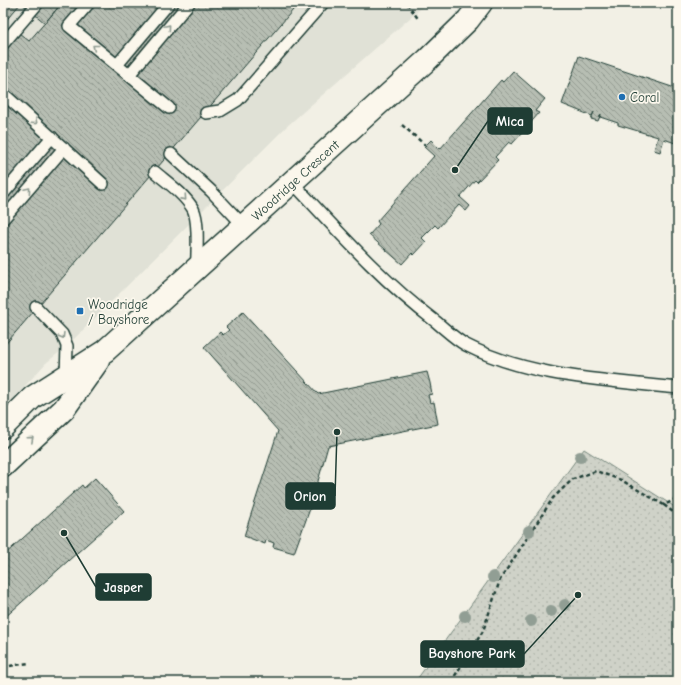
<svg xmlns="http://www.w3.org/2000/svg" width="681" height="685" viewBox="0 0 681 685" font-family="'Comic Neue',sans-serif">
<defs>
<pattern id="green-dots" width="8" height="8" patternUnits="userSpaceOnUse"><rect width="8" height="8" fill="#cfd2c8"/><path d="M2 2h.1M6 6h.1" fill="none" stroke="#b1b5ac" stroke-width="1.8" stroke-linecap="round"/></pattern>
<pattern id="building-back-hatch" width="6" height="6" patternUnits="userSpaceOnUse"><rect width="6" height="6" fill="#b7beb3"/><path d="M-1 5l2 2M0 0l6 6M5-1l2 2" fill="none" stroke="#949c92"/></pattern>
</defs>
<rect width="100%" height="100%" fill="#f2f0e5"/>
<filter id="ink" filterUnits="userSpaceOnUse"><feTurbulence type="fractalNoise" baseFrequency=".025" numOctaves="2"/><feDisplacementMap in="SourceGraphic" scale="8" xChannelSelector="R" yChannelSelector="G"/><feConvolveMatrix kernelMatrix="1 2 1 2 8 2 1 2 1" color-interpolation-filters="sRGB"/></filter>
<g filter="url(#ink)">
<!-- built -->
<path fill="#e0e1d6" d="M3,3H427L286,127L67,346L46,363L3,410Z"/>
<!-- green -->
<path fill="url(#green-dots)" stroke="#77887e" d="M584,449L678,509V682H415Z"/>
<!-- building -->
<path fill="url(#building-back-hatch)" stroke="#1f3d34" d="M3,3H62L45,23L21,3L3,24Z
M62,3H299L3,347V51L19,33L29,41Z
M579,56L678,89V144L664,139L660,152L654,150L658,137L618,125V123L600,117L601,114L598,121L591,119L594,112L592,116L562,104Z
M513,71L545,99L535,111L539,113L527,127L523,123L518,129L522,133L512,144L509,142L495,157L498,160L477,182L475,180L460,197L470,206L466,211L459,205L438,228L435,225L422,238L426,242L414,255L412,253L402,264L369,235L379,224L377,221L434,156L424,147L431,140L440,149L501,80L503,82Z
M243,312L318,394L427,372L430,383L432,394L428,395L430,403L434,402L438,424L328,446L311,506L294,553L273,547L274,543L266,540L265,544L244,536L278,431L204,347L220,332L223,335L229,330L226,327Z
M95,478L124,511L3,619V556L82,485L84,488Z"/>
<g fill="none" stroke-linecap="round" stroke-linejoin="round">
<!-- lane casing -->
<g stroke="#1f3d34" stroke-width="14">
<path id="lane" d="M89,3L69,26L169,108
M3,44L38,3
M117,65L169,3
M129,75L189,3
M6,96L103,184
M206,113L220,111L238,100L323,3
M171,154L211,191L244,226
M155,172C168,183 184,194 193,209C200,223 196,253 197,268
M292,182C337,230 382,281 435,321C445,329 455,339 466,345C530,378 608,380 678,388
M3,194L52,137
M3,219L64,148
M36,307L62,334L67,346L66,376"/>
</g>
<!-- secondary casing -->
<g stroke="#1f3d34" stroke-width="25">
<path id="secondary" d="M3,427L33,397L105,351L427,60L468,20L481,3
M3,466L64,409L98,361"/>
</g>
<!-- path -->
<path stroke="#1f3d34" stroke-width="2.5" stroke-dasharray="4 3" stroke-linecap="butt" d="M407,3L419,20
M660,3L678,9
M402,125L425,145
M664,505L678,516
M3,667L29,663
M451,682L483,631L500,580L553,498L573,479L596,471L621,480L664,505L678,498"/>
<!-- lane -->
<use href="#lane" stroke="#fbf7ec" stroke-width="11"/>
<!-- secondary -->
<use href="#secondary" stroke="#fbf7ec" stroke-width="22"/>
</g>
<!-- trees -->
<g fill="#919e94">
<circle cx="580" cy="457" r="6"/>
<circle cx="529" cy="531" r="6"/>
<circle cx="493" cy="577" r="6"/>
<circle cx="565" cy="605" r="6"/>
<circle cx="551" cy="611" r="6"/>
<circle cx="465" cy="616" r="6"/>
<circle cx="531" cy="621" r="6"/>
</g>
<!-- one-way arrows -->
<defs><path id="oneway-chevron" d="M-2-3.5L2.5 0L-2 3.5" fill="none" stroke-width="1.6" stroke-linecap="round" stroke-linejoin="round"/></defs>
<g stroke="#8d9a90">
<use href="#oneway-chevron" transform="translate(168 27) rotate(-49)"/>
<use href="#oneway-chevron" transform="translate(95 47) rotate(-141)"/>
<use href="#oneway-chevron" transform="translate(35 122) rotate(42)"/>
<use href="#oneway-chevron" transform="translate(28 190) rotate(-50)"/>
<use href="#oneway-chevron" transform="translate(184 198) rotate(48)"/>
<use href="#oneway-chevron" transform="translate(62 336) rotate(59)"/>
<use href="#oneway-chevron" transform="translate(31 439) rotate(-42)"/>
</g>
</g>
<!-- markers -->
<g fill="#1f6fb2" stroke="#fbf7ec" stroke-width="1.5">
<circle cx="622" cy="97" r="4"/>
<rect x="76" y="307" width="8" height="8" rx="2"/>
</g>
<g text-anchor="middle" stroke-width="3.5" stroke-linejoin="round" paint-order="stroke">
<!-- poi labels -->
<g font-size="13" fill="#1f3d34" stroke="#fbf7ec" text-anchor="start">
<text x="630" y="102">Coral</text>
<text x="88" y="309">Woodridge<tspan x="88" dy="15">/ Bayshore</tspan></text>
</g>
<!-- street labels -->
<g font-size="13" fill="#1f3d34" stroke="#fbf7ec">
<text transform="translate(295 180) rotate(-42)" y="5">Woodridge Crescent</text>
</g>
</g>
<!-- callouts -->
<path fill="none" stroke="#1f3d34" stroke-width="1.5" d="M455 170L488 121M337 432L335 496M64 533L96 587M578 595L524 654"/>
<g fill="#1f3d34" stroke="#fbf7ec" stroke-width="1.5">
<circle cx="455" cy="170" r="4"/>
<circle cx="337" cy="432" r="4"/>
<circle cx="64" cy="533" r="4"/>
<circle cx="578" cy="595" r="4"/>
</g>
<g fill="#1f3d34" stroke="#1f3d34" stroke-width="1.5">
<rect x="488" y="108" width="44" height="26" rx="4"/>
<rect x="286" y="483" width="49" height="26" rx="4"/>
<rect x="96" y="574" width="55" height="26" rx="4"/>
<rect x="421" y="641" width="103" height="26" rx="4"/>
</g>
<g font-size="14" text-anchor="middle" font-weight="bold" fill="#fff">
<text x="510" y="126">Mica</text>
<text x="310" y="501">Orion</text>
<text x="123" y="592">Jasper</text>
<text x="472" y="658">Bayshore Park</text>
</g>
<!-- margin -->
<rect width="681" height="685" fill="none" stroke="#fbf7ec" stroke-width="16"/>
<rect x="8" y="8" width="665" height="669" fill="none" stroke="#1f3d34" stroke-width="1.5" filter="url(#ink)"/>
</svg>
